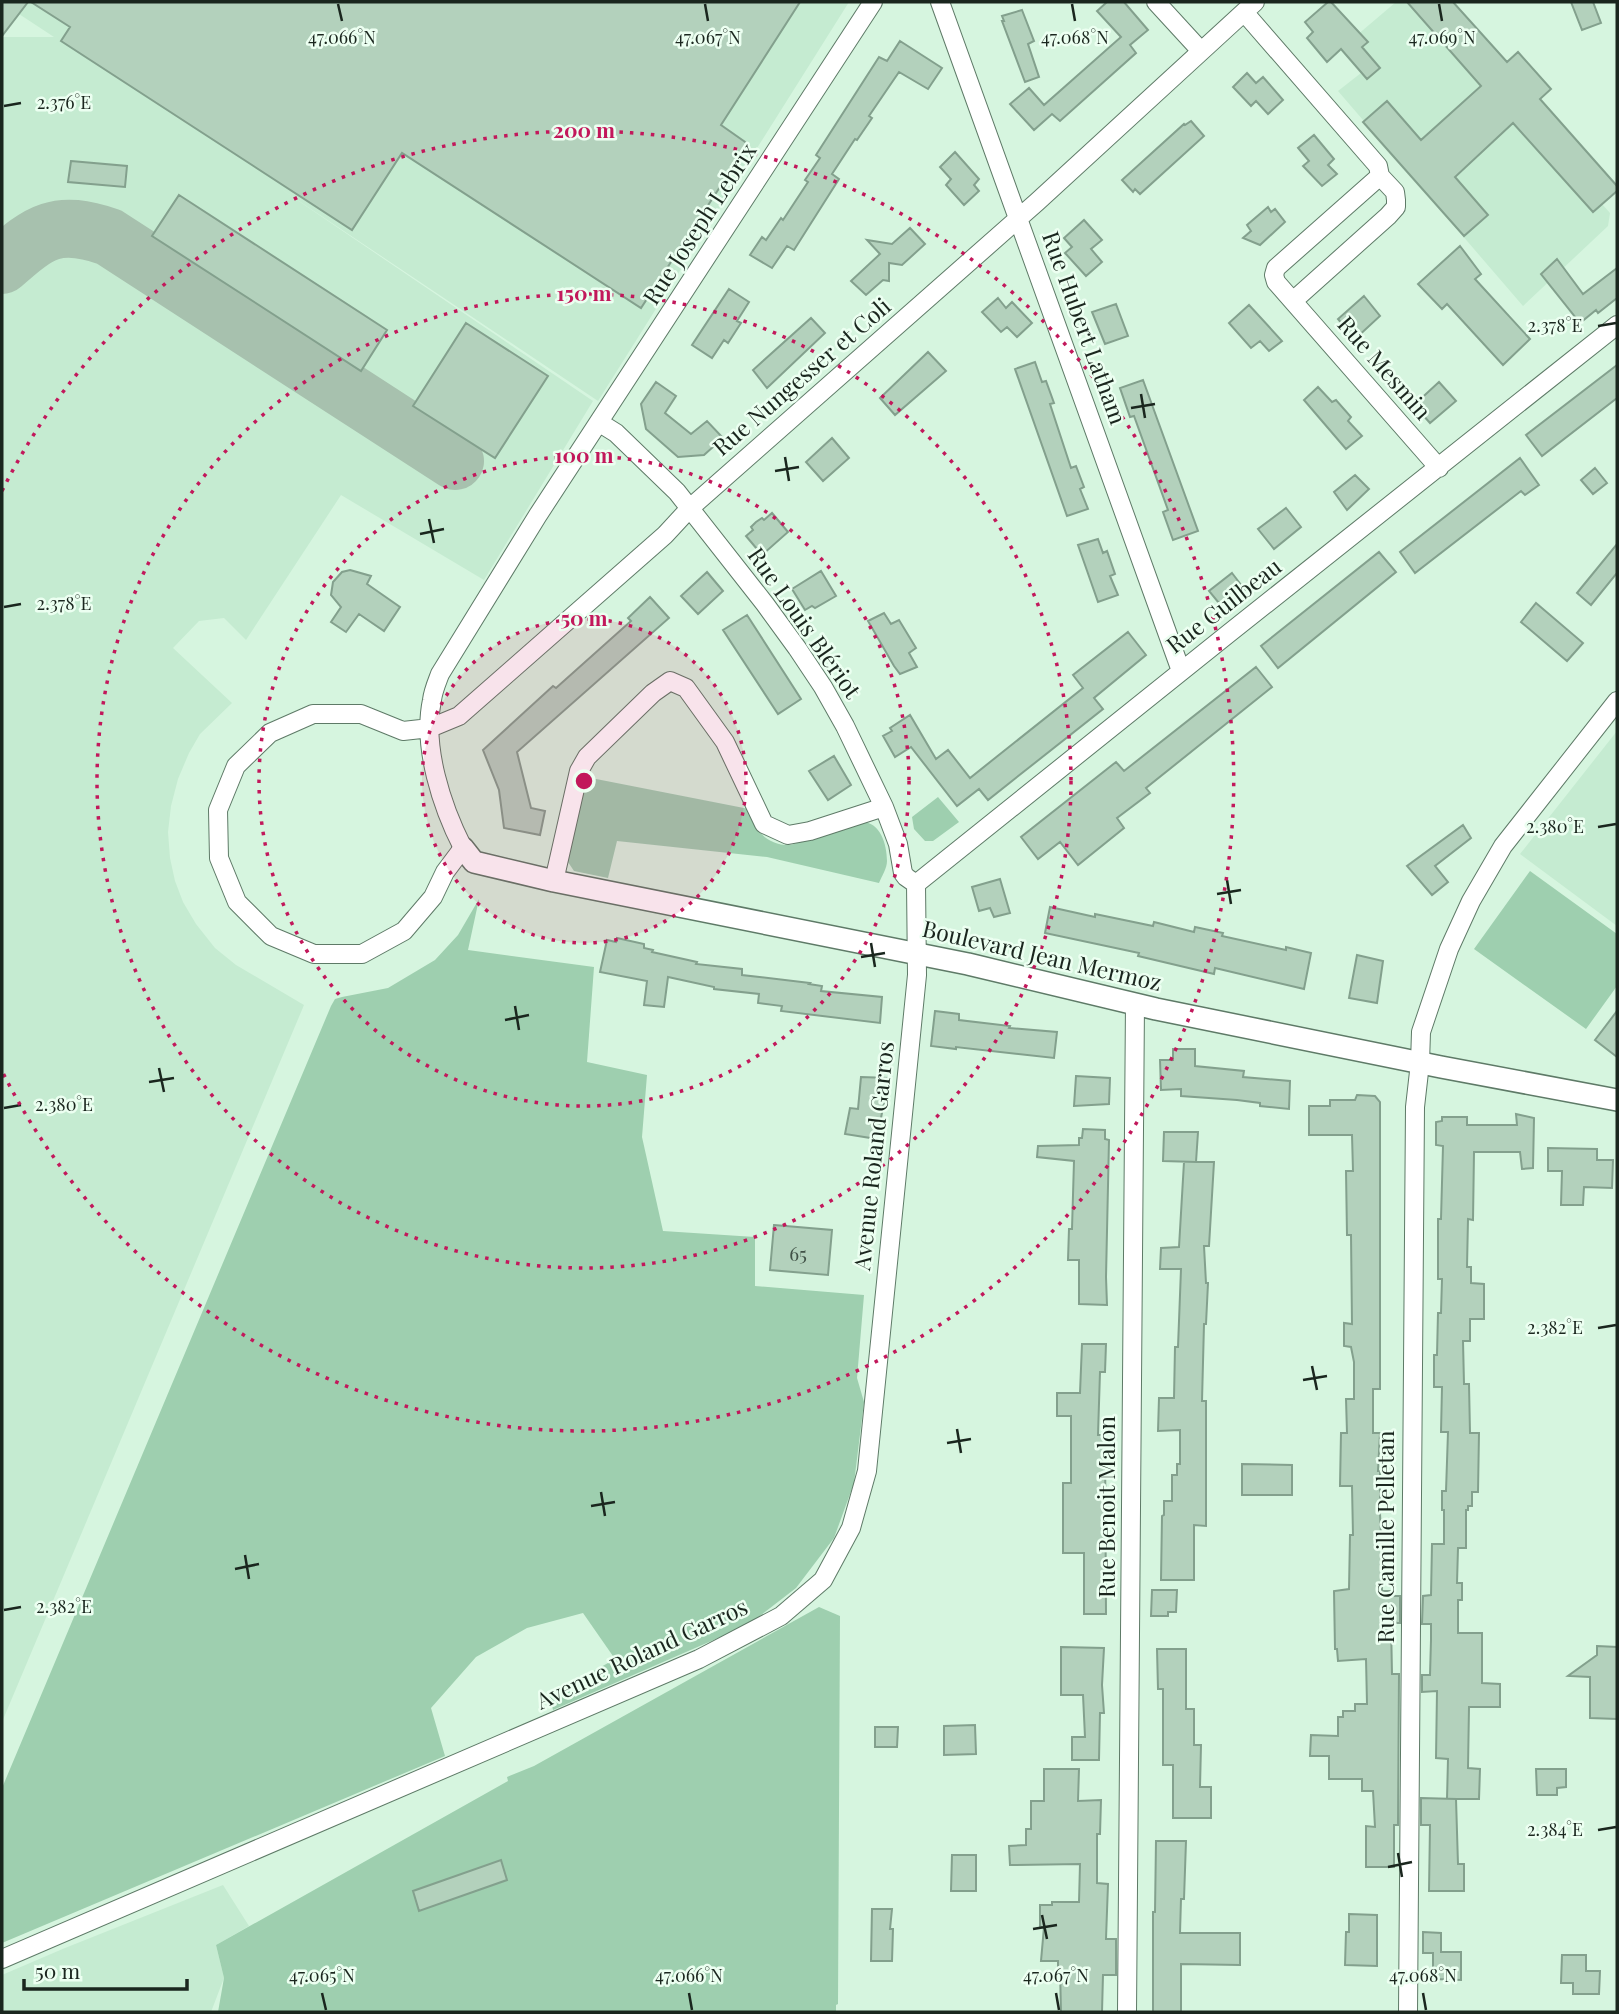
<svg xmlns="http://www.w3.org/2000/svg" width="1619" height="2014" viewBox="0 0 1619 2014" font-family="'Playfair Display',serif">
<rect width="100%" height="100%" fill="#d6f5df"/>
<!-- built -->
<path fill="#c5ebd1" d="M2,2H849L598,401L278,187L593,401L484,580L341,495L246,640L224,618L199,621L173,648L232,703L200,734L189,753L178,779L171,806L168,832L170,858L175,881L183,902L196,924L215,948L236,965L304,1005L2,1722V37H54L19,14L2,36Z
M1396,2H1453L1507,61L1518,52L1551,89L1541,99L1617,186V191L1602,204L1610,213L1608,226L1523,306L1338,91L1361,73L1355,65L1356,36Z
M1617,731V926L1520,854Z
M223,1885L249,1926L216,1945L224,1978L211,2012H2V1975L65,1948Z"/>
<!-- green -->
<path fill="#9ecfaf" d="M591,778L749,809C754,831 768,846 791,845L861,822C880,821 887,844 887,861C887,868 882,876 879,883L767,857L617,841L608,878L574,871L568,862L583,787H588Z
M938,797L959,822L933,841H925L914,829L912,817Z
M1530,871L1617,934V986L1586,1029L1474,949Z
M479,899L468,950L594,967L587,1062L647,1075L642,1137L663,1231L755,1237V1286L864,1295L857,1378L864,1402L854,1483L834,1538L796,1588L748,1625L553,1710L550,1696L615,1659L583,1613L527,1628L476,1657L431,1708L445,1756L2,1943V1788L331,1006L335,999L342,997L388,988L435,960L458,935Z
M819,1607L840,1616L838,2004L836,2005V2012H218L224,1978L216,1945L508,1781L507,1777L534,1766Z"/>
<g fill="none" stroke-linecap="round" stroke-linejoin="round">
<!-- taxiway -->
<path stroke="#a7c1ae" stroke-width="58" d="M2,265C40,231 57,219 109,237L455,461"/>
</g>
<!-- building -->
<path fill="#b3d1bc" stroke="#83a08d" stroke-width="2" d="M2,2H28L2,36Z
M31,2H800L721,125L748,144L641,308L402,153L352,230L61,41L70,27Z
M1107,2H1124L1148,30L1130,45L1136,53L1060,121L1052,114L1034,130L1010,104L1029,88L1044,105L1121,37L1097,11Z
M1328,2H1331L1368,42L1362,47L1380,68L1367,79L1341,49L1327,62L1307,38L1313,32L1305,22Z
M1407,2H1453L1507,62L1518,52L1551,89L1540,99L1617,186V191L1593,212L1513,123L1455,177L1488,215L1464,236L1363,122L1387,101L1421,140L1481,86Z
M1571,2H1593L1601,23L1582,30Z
M1022,10L1034,41L1028,44L1039,77L1025,82L1002,21H1004L1002,16Z
M900,41L942,68L928,89L899,72L869,116L872,118L857,140L855,139L832,174L839,179L794,250L787,246L772,268L750,255L762,237L766,240L781,218L783,220L808,182L805,180L820,158L816,155L879,57L887,61Z
M1247,73L1256,83L1263,77L1283,100L1268,114L1256,101L1251,106L1233,87Z
M1191,121L1204,136L1140,194L1135,189L1133,192L1122,180L1184,124L1185,125Z
M1314,135L1334,159L1328,165L1337,174L1322,186L1303,166L1309,161L1298,148Z
M955,152L979,179L974,185L979,191L964,205L946,185L951,179L940,167Z
M71,161L127,166L125,187L68,182Z
M179,195L387,330L361,371L152,236Z
M1268,207L1271,212L1275,209L1285,222L1260,245L1243,238L1251,231L1247,225Z
M1084,220L1102,240L1091,249L1102,262L1086,276L1065,253L1072,247L1064,238Z
M910,228L925,244L902,265L889,263V281L883,280L866,295L851,281L880,254L867,240L892,244Z
M1460,246L1481,274L1475,279L1530,339L1503,365L1447,304L1442,309L1418,284Z
M1557,259L1583,294L1617,268V298L1598,313L1596,310L1580,323L1541,274Z
M729,289L749,302L737,321L741,323L728,343L724,340L712,358L692,345Z
M1364,296L1380,316L1355,339L1338,319Z
M998,298L1006,308L1012,302L1032,323L1017,337L1007,327L1001,332L982,312Z
M1116,304L1128,336L1105,344L1092,312Z
M1249,305L1282,341L1269,351L1260,341L1251,348L1229,323Z
M811,318L825,333L767,388L753,370Z
M466,323L548,376L495,458L413,406Z
M928,352L946,371L895,415L880,398Z
M1035,362L1042,382L1046,381L1054,403L1050,404L1071,468L1076,466L1084,487L1080,489L1088,509L1067,516L1015,369Z
M1617,365V398L1542,456L1526,435Z
M1143,380L1198,531L1173,540L1163,512L1168,510L1134,416L1130,417L1120,388Z
M656,382L676,396L665,413L691,434L707,421L723,438L704,455L678,457L646,429L641,404Z
M1439,382L1456,401L1430,423L1414,405Z
M1318,387L1332,402L1336,400L1351,417L1348,421L1362,436L1346,449L1304,400Z
M832,438L849,458L823,481L806,462Z
M1520,458L1539,485L1525,495L1521,491L1415,573L1400,552Z
M1595,468L1607,483L1593,494L1581,480Z
M1355,475L1369,489L1347,510L1334,492Z
M1286,508L1301,527L1274,549L1258,529Z
M772,513L788,532L762,555L746,536L753,530L751,527L756,522L762,518L764,520Z
M1098,539L1103,553L1107,551L1115,574L1110,576L1118,595L1098,602L1078,545Z
M1617,544V573L1591,605L1577,593Z
M1379,552L1396,572L1278,668L1261,646Z
M350,570L371,576L367,584L400,607L384,631L359,614L346,632L331,622L341,607L331,595L333,582L342,572Z
M821,571L836,596L815,608L812,606L805,610L792,589Z
M707,572L723,591L698,614L681,596Z
M1232,573L1245,590L1223,608L1209,591Z
M650,597L669,618L517,752L531,808L545,811L540,835L504,828L499,790L483,750L553,686L556,688L631,621L628,618Z
M1536,603L1583,643L1567,661L1521,622Z
M884,613L891,624L899,620L916,648L909,653L917,667L900,674L894,666L868,621Z
M747,615L801,699L778,714L723,630Z
M1128,632L1146,655L1094,698L1103,709L988,800L979,789L957,806L911,747L895,757L883,736L892,731L890,728L910,715L936,759L948,750L970,778L1083,688L1073,675Z
M1256,667L1272,687L1146,788L1150,793L1117,818L1124,828L1078,865L1060,842L1038,859L1021,837L1116,762L1124,771Z
M834,756L851,785L828,800L809,771Z
M1463,825L1471,838L1435,866L1448,882L1432,895L1407,866Z
M1000,879L1010,913L994,917L990,908L979,911L972,887Z
M1050,907L1095,917V914L1153,926L1154,922L1194,932L1195,927L1223,933L1222,936L1286,950V947L1311,953L1304,989L1215,968L1214,974L1138,956L1139,953L1045,933Z
M617,938L644,944V948L653,950L652,952L697,962L696,964L742,969V975L810,983L809,984L822,986L821,991L882,997L880,1023L781,1011L782,1006L758,1003L759,994L714,989V987L668,977L664,1007L644,1005L647,981L600,972L607,940L616,942Z
M1357,955L1383,961L1377,1003L1349,998Z
M935,1011L959,1014V1020L1010,1026L1009,1028L1057,1032L1054,1058L956,1047V1049L931,1046Z
M1617,1011V1057L1595,1040Z
M1173,1049H1195V1066L1244,1071L1243,1077L1290,1081L1289,1109L1260,1106V1103L1237,1100L1181,1096V1089L1161,1090L1160,1060H1173Z
M1076,1076L1110,1078L1109,1104L1074,1106Z
M861,1077L889,1078L887,1098L885,1097L877,1139L845,1134L850,1108L858,1109Z
M1357,1095L1375,1096L1380,1102V1389H1373V1433H1380L1378,1471H1380V1513L1381,1536H1382V1591H1391V1596H1400V1623H1391L1392,1674H1399L1398,1825H1394V1867H1366V1826L1375,1827L1373,1791H1362V1779H1329V1756H1310L1311,1735L1338,1736V1717H1343V1711H1355V1704H1367L1366,1659L1338,1661L1337,1649H1335L1334,1591L1349,1589L1350,1535H1353L1352,1486H1340L1341,1433H1347L1346,1399H1354V1362L1351,1347L1344,1346V1323L1352,1324L1351,1235H1347L1346,1171H1353L1352,1135H1309V1106H1330V1100H1355Z
M1516,1114L1534,1118L1533,1168L1522,1169L1520,1152H1474L1473,1220L1468,1219L1467,1267H1471V1283L1484,1284V1319H1470V1341H1463L1464,1384H1469L1470,1433H1479L1478,1492H1472V1506H1468V1510H1466V1548H1458L1457,1583H1462V1600H1458V1633H1482V1683L1500,1684V1707H1469L1468,1768L1480,1769L1479,1799H1447L1448,1759L1436,1758L1437,1691L1422,1692V1675H1430L1431,1640V1624H1422L1423,1596L1431,1595L1432,1544H1444V1510H1442V1491H1446L1448,1432H1441L1442,1387H1434V1355H1437L1438,1313H1441L1442,1279H1438V1219H1441L1443,1146L1436,1145V1122L1442,1121V1117H1467V1125H1517Z
M1083,1129L1105,1130V1139L1109,1140L1106,1277L1107,1305L1079,1304V1260H1068L1069,1229H1072L1074,1161L1037,1157L1038,1146L1079,1145V1138H1082Z
M1164,1132H1198L1196,1162L1163,1161Z
M1548,1148L1597,1149V1160H1613L1612,1188L1584,1187L1583,1205H1561L1562,1171H1548Z
M1184,1162H1214L1209,1246H1204L1206,1283H1208L1206,1324H1204L1202,1401H1206V1526L1194,1525V1580H1161L1162,1516L1164,1515V1501H1172V1475H1177V1464H1180V1430L1158,1431L1159,1398H1174L1175,1347H1178L1181,1269H1160L1161,1248L1179,1247Z
M774,1225L832,1230L828,1275L770,1270Z
M1082,1344H1106L1105,1372H1100L1098,1435H1105L1106,1614H1084V1553H1063V1483H1071V1416H1057V1393H1080Z
M1242,1464L1292,1465V1495H1242Z
M1152,1590H1177L1176,1612H1168V1616H1151Z
M1597,1646L1617,1647V1719L1590,1718V1677L1568,1676L1597,1655Z
M1061,1647L1104,1648L1102,1685L1104,1713H1100L1099,1760H1072V1737H1085L1083,1695H1061Z
M1157,1649H1186V1709H1194V1745H1201L1200,1787H1211V1818H1173V1765H1163V1689H1158Z
M975,1725L976,1754L944,1755V1726Z
M875,1727H898L897,1747H875Z
M1044,1769H1079L1078,1801L1101,1800L1100,1834H1097V1883L1108,1884L1106,1939H1116V1975H1103L1102,2012H1061L1060,1969H1058V1961H1041L1044,1927H1040V1905H1052V1902H1079L1080,1864L1010,1865L1009,1846L1026,1845V1829H1031V1801H1044Z
M1536,1769H1566V1787L1557,1788V1795H1537Z
M1421,1798L1456,1799L1458,1864H1464V1891H1429L1430,1825H1421Z
M1156,1841H1186L1184,1899H1181L1180,1933H1240V1965L1181,1964V2012H1153V1912H1155Z
M952,1855H976V1891H951Z
M501,1860L507,1880L419,1911L413,1891Z
M872,1909H892L890,1929H893L892,1961H871Z
M1349,1914L1377,1915V1966L1345,1965L1346,1932H1349Z
M1423,1932L1441,1933V1952H1461V1980L1433,1979V1953H1423Z
M1562,1955H1586V1971H1600L1599,1994H1573V1983H1561Z"/>
<g fill="none" stroke-linecap="round" stroke-linejoin="round">
<!-- minor casing -->
<g stroke="#5e7a67" stroke-width="20">
<path id="minor" d="M873,2L538,515L440,674C437,682 433,691 432,700C422,747 442,807 463,848L445,872L433,897L404,931L362,954H314L271,936L237,902L219,858L218,810L236,766L270,733L313,714H361L403,731L430,728L459,716L665,535L690,508L1037,202L1255,2
M940,2L1181,671
M1156,2L1201,51
M1244,12L1378,166L1380,176L1395,192L1396,200V207L1388,216L1293,301
M1380,176L1276,268L1274,275L1276,282L1439,468
M600,423L616,433L677,492L765,604L797,648L823,687L845,726L884,807L898,844L903,873L906,877L916,884
M554,881L579,771L587,757L653,693L670,681L686,688L725,742L764,824L788,835L810,831L884,807
M2,1959L699,1659L781,1616L823,1580L851,1528L867,1471L917,975L916,884L1228,634L1617,325
M1127,2012L1135,1003
M1408,2012L1415,1107L1420,1063L1421,1032L1449,949L1471,901L1503,846L1617,701"/>
</g>
<!-- tertiary casing -->
<g stroke="#5e7a67" stroke-width="24">
<path id="tertiary" d="M463,848L474,862L554,881L968,964L1156,1009L1441,1067L1617,1100"/>
</g>
<!-- minor -->
<use href="#minor" stroke="#fff" stroke-width="18"/>
<!-- tertiary -->
<use href="#tertiary" stroke="#fff" stroke-width="21"/>
</g>
<!-- ticks -->
<path fill="none" stroke="#1a261e" stroke-width="2.5" d="M338,4L342,21M705,4L708,21M1072,4L1075,21M1439,4L1442,21M4,106L21,103M1598,326L1616,323M1141,394L1145,418M1131,408L1155,404M785,457L789,481M775,471L799,467M429,519L434,543M420,534L444,529M4,607L21,604M1598,827L1616,824M1227,880L1231,904M1217,894L1241,890M871,943L875,967M861,957L885,953M515,1006L519,1030M505,1020L529,1015M159,1068L164,1092M149,1082L174,1078M4,1108L21,1105M1598,1328L1616,1325M1312,1366L1317,1390M1303,1380L1327,1376M957,1429L961,1453M947,1443L971,1439M601,1492L605,1516M591,1506L615,1502M245,1555L249,1579M235,1569L259,1564M4,1610L21,1607M1598,1830L1616,1827M1398,1853L1402,1877M1388,1867L1412,1862M1042,1915L1047,1939M1033,1929L1057,1925M322,1993L326,2010M689,1993L692,2010M1056,1993L1059,2010M1423,1993L1426,2010"/>
<!-- distance rings -->
<circle cx="584" cy="781" r="162" fill="#c2185b" fill-opacity=".12"/>
<g fill="none" stroke="#c2185b" stroke-width="3.5" stroke-dasharray="3.5 7">
<circle cx="584" cy="781" r="162"/>
<circle cx="584" cy="781" r="325"/>
<circle cx="584" cy="781" r="487"/>
<path d="M2 491A650 650 0 1 1 2 1071"/>
</g>
<g text-anchor="middle" stroke-width="5" stroke-linejoin="round" paint-order="stroke">
<!-- number labels -->
<g font-size="19" fill="#405146">
<text x="798" y="1261">65</text>
</g>
<!-- street labels -->
<g font-size="23" fill="#1a261e" stroke="#ecfff1">
<text transform="translate(700 224) rotate(-57)" y="8">Rue Joseph Lebrix</text>
<text transform="translate(1084 328) rotate(70)" y="8">Rue Hubert Latham</text>
<text transform="translate(1384 368) rotate(49)" y="8">Rue Mesmin</text>
<text transform="translate(802 377) rotate(-41)" y="8">Rue Nungesser et Coli</text>
<text transform="translate(1224 606) rotate(-38)" y="8">Rue Guilbeau</text>
<text transform="translate(804 623) rotate(55)" y="8">Rue Louis Blériot</text>
<text transform="translate(1042 956) rotate(13)" y="8">Boulevard Jean Mermoz</text>
<text transform="translate(874 1156) rotate(-84)" y="8">Avenue Roland Garros</text>
<text transform="translate(1107 1507) rotate(-90)" y="8">Rue Benoit Malon</text>
<text transform="translate(1386 1537) rotate(-90)" y="8">Rue Camille Pelletan</text>
<text transform="translate(642 1654) rotate(-25)" y="8">Avenue Roland Garros</text>
</g>
</g>
<g font-size="18" text-anchor="middle" fill="#1a261e" stroke="#ecfff1" stroke-width="5" stroke-linejoin="round" paint-order="stroke">
<text x="342" y="44">47.066°N</text>
<text x="708" y="44">47.067°N</text>
<text x="1075" y="44">47.068°N</text>
<text x="1442" y="44">47.069°N</text>
<text x="64" y="109">2.376°E</text>
<text x="1555" y="332">2.378°E</text>
<text x="64" y="610">2.378°E</text>
<text x="1555" y="833">2.380°E</text>
<text x="64" y="1111">2.380°E</text>
<text x="1555" y="1334">2.382°E</text>
<text x="64" y="1613">2.382°E</text>
<text x="1555" y="1836">2.384°E</text>
<text x="322" y="1982">47.065°N</text>
<text x="689" y="1982">47.066°N</text>
<text x="1056" y="1982">47.067°N</text>
<text x="1423" y="1982">47.068°N</text>
</g>
<circle cx="584" cy="781" r="10" fill="#c2185b" stroke="#ecfff1" stroke-width="3.5"/>
<g font-size="21" text-anchor="middle" font-weight="bold" fill="#c2185b" stroke="#ecfff1" stroke-width="5" stroke-linejoin="round" paint-order="stroke">
<text x="584" y="138">200 m</text>
<text x="584" y="301">150 m</text>
<text x="584" y="463">100 m</text>
<text x="584" y="626">50 m</text>
</g>
<!-- border -->
<rect width="1619" height="2014" fill="none" stroke="#1a261e" stroke-width="7"/>
<!-- scale -->
<path d="M24 1979v10h163v-10" fill="none" stroke="#1a261e" stroke-width="3.5"/>
<text x="35" y="1979" font-size="21" fill="#1a261e" stroke="#ecfff1" stroke-width="5" paint-order="stroke">50 m</text>
</svg>
